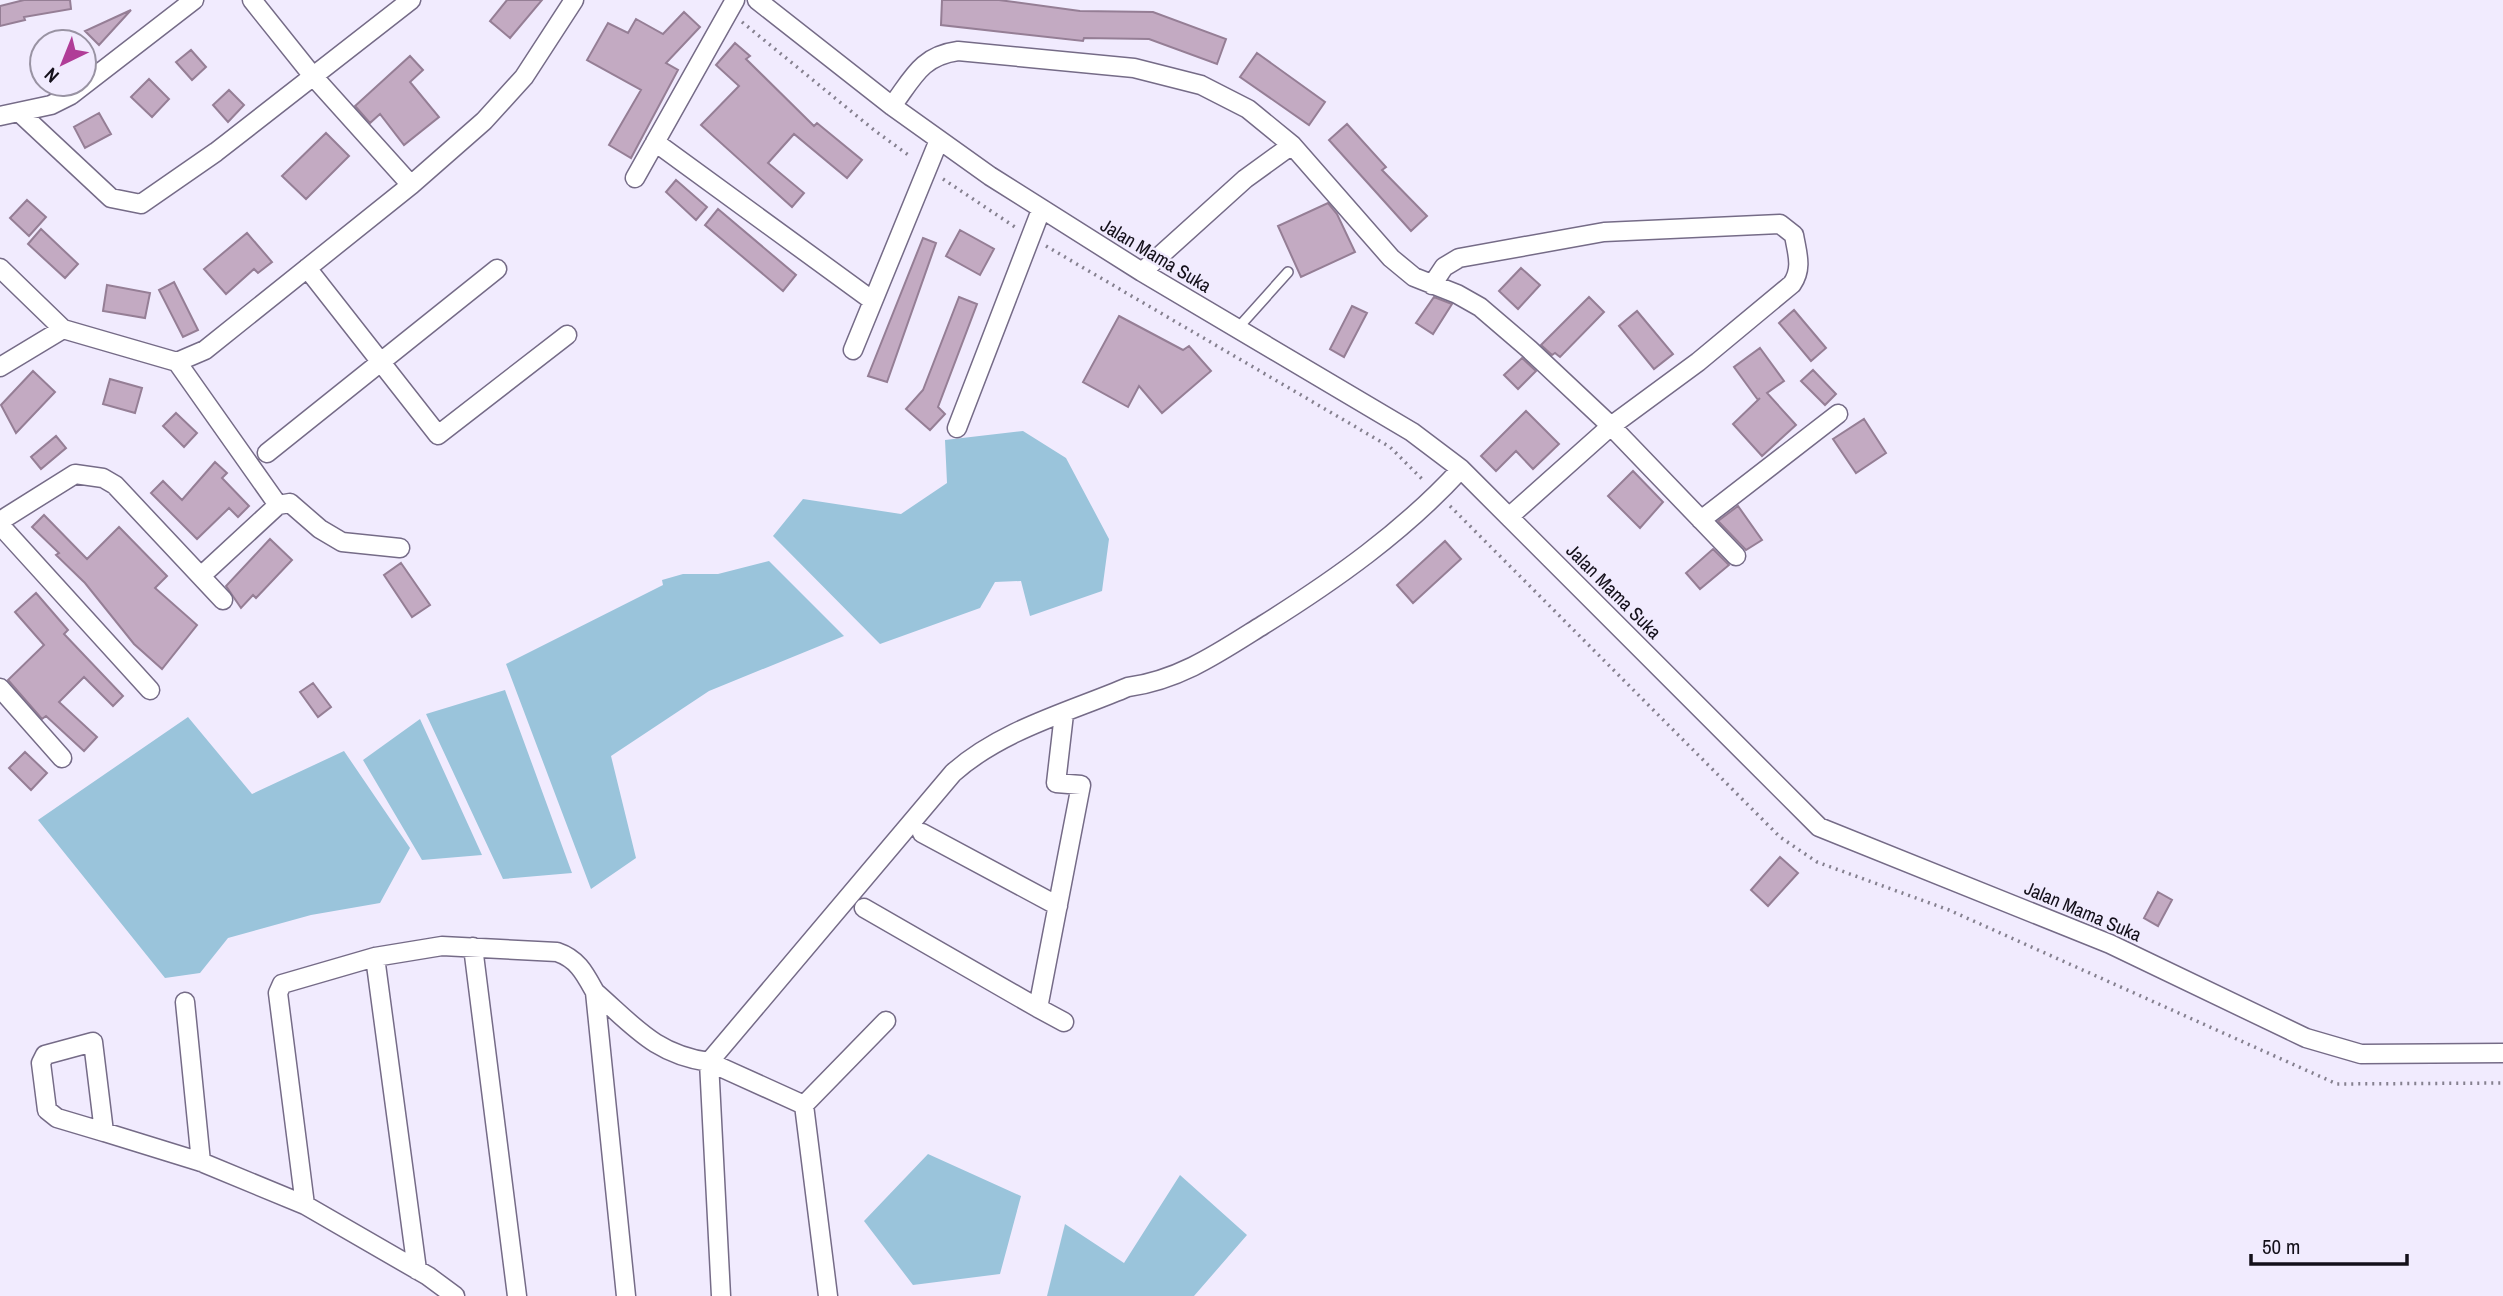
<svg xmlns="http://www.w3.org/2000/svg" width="2503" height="1296" viewBox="0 0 2503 1296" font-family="'Archivo Narrow',sans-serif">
<rect width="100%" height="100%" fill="#f1ebfe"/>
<!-- water -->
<path fill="#9ac4db" d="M1023,431L1066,458L1109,539L1102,591L1030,616L1021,581L995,582L980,608L880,644L773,536L803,499L901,514L947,483L945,440Z
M769,561L844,636L709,691L611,756L636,858L591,889L506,664L663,585L662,580L683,574H718Z
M505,690L572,873L503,879L426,714Z
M188,717L252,794L344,751L410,848L380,903L311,915L228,938L200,973L165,978L38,820Z
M420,719L482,855L422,860L363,760Z
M928,1154L1021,1196L1000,1274L913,1285L864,1221Z
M1180,1175L1247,1235L1194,1296H1047L1065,1224L1124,1263Z"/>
<!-- building -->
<path fill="#c3aac2" stroke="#957e95" stroke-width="2" d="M24,0H70L71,9L24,17L25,20L0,26V6Z
M507,0H542L510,38L490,21Z
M942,0H999L1080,11L1153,12L1226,39L1217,64L1149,39L1084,38L1083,41L941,25Z
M131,10L99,45L85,31Z
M684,12L700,27L666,63L678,70L631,158L609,145L641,90L587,60L608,23L628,33L636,19L663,34Z
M735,43L750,56L746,59L814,126L817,123L862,160L847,178L794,134L768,163L804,193L792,207L701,125L739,86L716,65Z
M191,50L206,67L192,80L176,62Z
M1257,53L1325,102L1309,125L1240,77Z
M410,56L423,70L410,82L439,117L404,145L380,114L370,123L355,106Z
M149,79L169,99L152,117L131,97Z
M229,90L244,105L228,122L213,105Z
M99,113L111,134L85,148L74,127Z
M1347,124L1386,167L1382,170L1427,216L1411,231L1329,140Z
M326,133L349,156L306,199L282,176Z
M676,180L707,207L696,220L666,192Z
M27,200L46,217L29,236L10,218Z
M1328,203L1337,214L1355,252L1301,277L1278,226Z
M718,209L796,275L783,291L705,225Z
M41,229L78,264L65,278L28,244Z
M960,230L994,249L980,275L946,256Z
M247,233L272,262L258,273L254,269L226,294L204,269Z
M923,238L936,243L887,382L868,376Z
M1521,268L1540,285L1518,309L1499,291Z
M174,282L198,330L183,337L159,290Z
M107,285L150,293L145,318L103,311Z
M959,297L977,304L938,407L945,414L930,430L906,409L923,390Z
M1434,297L1452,304L1433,334L1416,323Z
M1589,297L1604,312L1560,357L1555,353L1552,355L1541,345Z
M1352,306L1367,313L1344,357L1330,349Z
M1794,310L1826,348L1811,361L1779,323Z
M1637,311L1673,354L1654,369L1619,326Z
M1119,316L1183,350L1189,346L1211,371L1162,413L1139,386L1128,407L1083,382Z
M1760,348L1784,381L1767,393L1796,425L1762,456L1733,424L1760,398L1758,400L1734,367Z
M1522,358L1536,371L1518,389L1504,375Z
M1813,370L1836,394L1825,405L1801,381Z
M33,371L55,392L16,433L1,405Z
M110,379L142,388L135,413L103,404Z
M1526,411L1559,444L1533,469L1516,451L1496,471L1481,456Z
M176,413L197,433L184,447L163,426Z
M1864,419L1886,453L1856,473L1833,439Z
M56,436L66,448L41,469L31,457Z
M215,462L227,473L222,478L249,506L238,517L229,508L197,539L151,493L163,481L182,500Z
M1633,471L1663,502L1640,528L1608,496Z
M1738,506L1762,540L1746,550L1718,521Z
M44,515L87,559L119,527L167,576L155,588L197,625L162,669L134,644L85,583L56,555L59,553L32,527Z
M270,539L292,560L256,598L253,595L241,608L226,586Z
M1445,541L1461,559L1413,603L1397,585Z
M1713,549L1729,565L1700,589L1686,573Z
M401,563L430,605L412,617L384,575Z
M36,593L68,630L64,634L123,696L113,706L84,677L59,702L97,737L84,751L46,716L42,719L8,680L44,645L15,612Z
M313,683L331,707L318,717L300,692Z
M25,752L47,773L31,790L9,768Z
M1780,857L1798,873L1768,906L1751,890Z
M2158,892L2172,900L2158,926L2144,918Z"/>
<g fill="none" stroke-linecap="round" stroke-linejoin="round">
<!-- service casing -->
<g stroke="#756b87" stroke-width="12">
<path id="service" d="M1237,329L1288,272"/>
</g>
<!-- minor casing -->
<g stroke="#756b87" stroke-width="21">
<path id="minor" d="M252,0L312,75L411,185
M757,0L892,106L990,176L1142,272L1412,432L1461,469L1819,827L2110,944L2306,1038L2361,1054L2503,1053
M892,106C913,78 921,56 958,51L1134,68L1201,85L1248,109L1292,145L1391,258L1414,277L1457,294L1480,307L1529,349L1611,426L1736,556
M20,113L111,198L141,204L216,152L411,0
M0,116L51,105L71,95L194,0
M655,142L873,301
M635,178L735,0
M0,268L63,329
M307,268L438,435L567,335
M1142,272L1245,179L1292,145
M1432,285L1444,267L1459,258L1604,232L1780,224L1794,235C1797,253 1803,268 1792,284L1698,362L1611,426L1510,516
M853,350L939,140
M177,362L278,505L290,503L320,529L342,542L400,548
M0,367L63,329L177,362L205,350L411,185L484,121L524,77L574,0
M957,428L1041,210
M267,453L497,269
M1701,520L1838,414
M0,521L75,474L103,478L115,485L223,600
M0,525L150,690
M201,576L278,505
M0,688L62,758
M922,833L1058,906
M864,908L1038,1008L1081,785L1056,783L1064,714
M473,947L517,1296
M375,957L417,1270
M185,1002L201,1162
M1038,1008L1064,1022
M804,1105L886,1021
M104,1132L57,1118L47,1110L41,1063L45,1055L93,1042L104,1132L201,1162L305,1205L428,1276L455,1296
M305,1205L278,993L282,984L375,957L442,946L557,952C578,959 585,974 595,992
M626,1296L595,992C635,1027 655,1054 709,1062L953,773C1001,730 1069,712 1128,687C1180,680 1220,652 1263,625C1335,580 1403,532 1461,469
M721,1296L709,1062L804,1105L828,1296"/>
</g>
<!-- path -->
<path stroke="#85808f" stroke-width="3.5" stroke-dasharray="2 5" stroke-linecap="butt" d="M742,22L874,130L911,157
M943,179L1015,227
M1046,246L1390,447L1424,481
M1450,506L1780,837L1817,862L1949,910L2337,1084L2503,1083"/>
<!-- service -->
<use href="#service" stroke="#fff" stroke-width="9"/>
<!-- minor -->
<use href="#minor" stroke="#fff" stroke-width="18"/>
</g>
<g text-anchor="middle" stroke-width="5" stroke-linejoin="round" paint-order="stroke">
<!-- street labels -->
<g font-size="19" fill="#14101a" stroke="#f1ebfe">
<text transform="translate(1156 255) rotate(31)" y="7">Jalan Mama Suka</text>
<text transform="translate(1614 591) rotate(45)" y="7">Jalan Mama Suka</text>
<text transform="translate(2083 911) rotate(23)" y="7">Jalan Mama Suka</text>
</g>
</g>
<!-- north arrow -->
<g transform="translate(63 63) rotate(223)"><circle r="33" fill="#f1ebfe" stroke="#9993a3" stroke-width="2"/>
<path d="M0-5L12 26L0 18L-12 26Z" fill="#b03d97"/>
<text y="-10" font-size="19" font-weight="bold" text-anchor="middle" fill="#14101a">N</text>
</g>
<!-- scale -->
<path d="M2251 1254v10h156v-10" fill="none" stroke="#14101a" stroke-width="3.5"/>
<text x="2262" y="1254" font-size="21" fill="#14101a" stroke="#f1ebfe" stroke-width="5" paint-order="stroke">50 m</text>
</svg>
